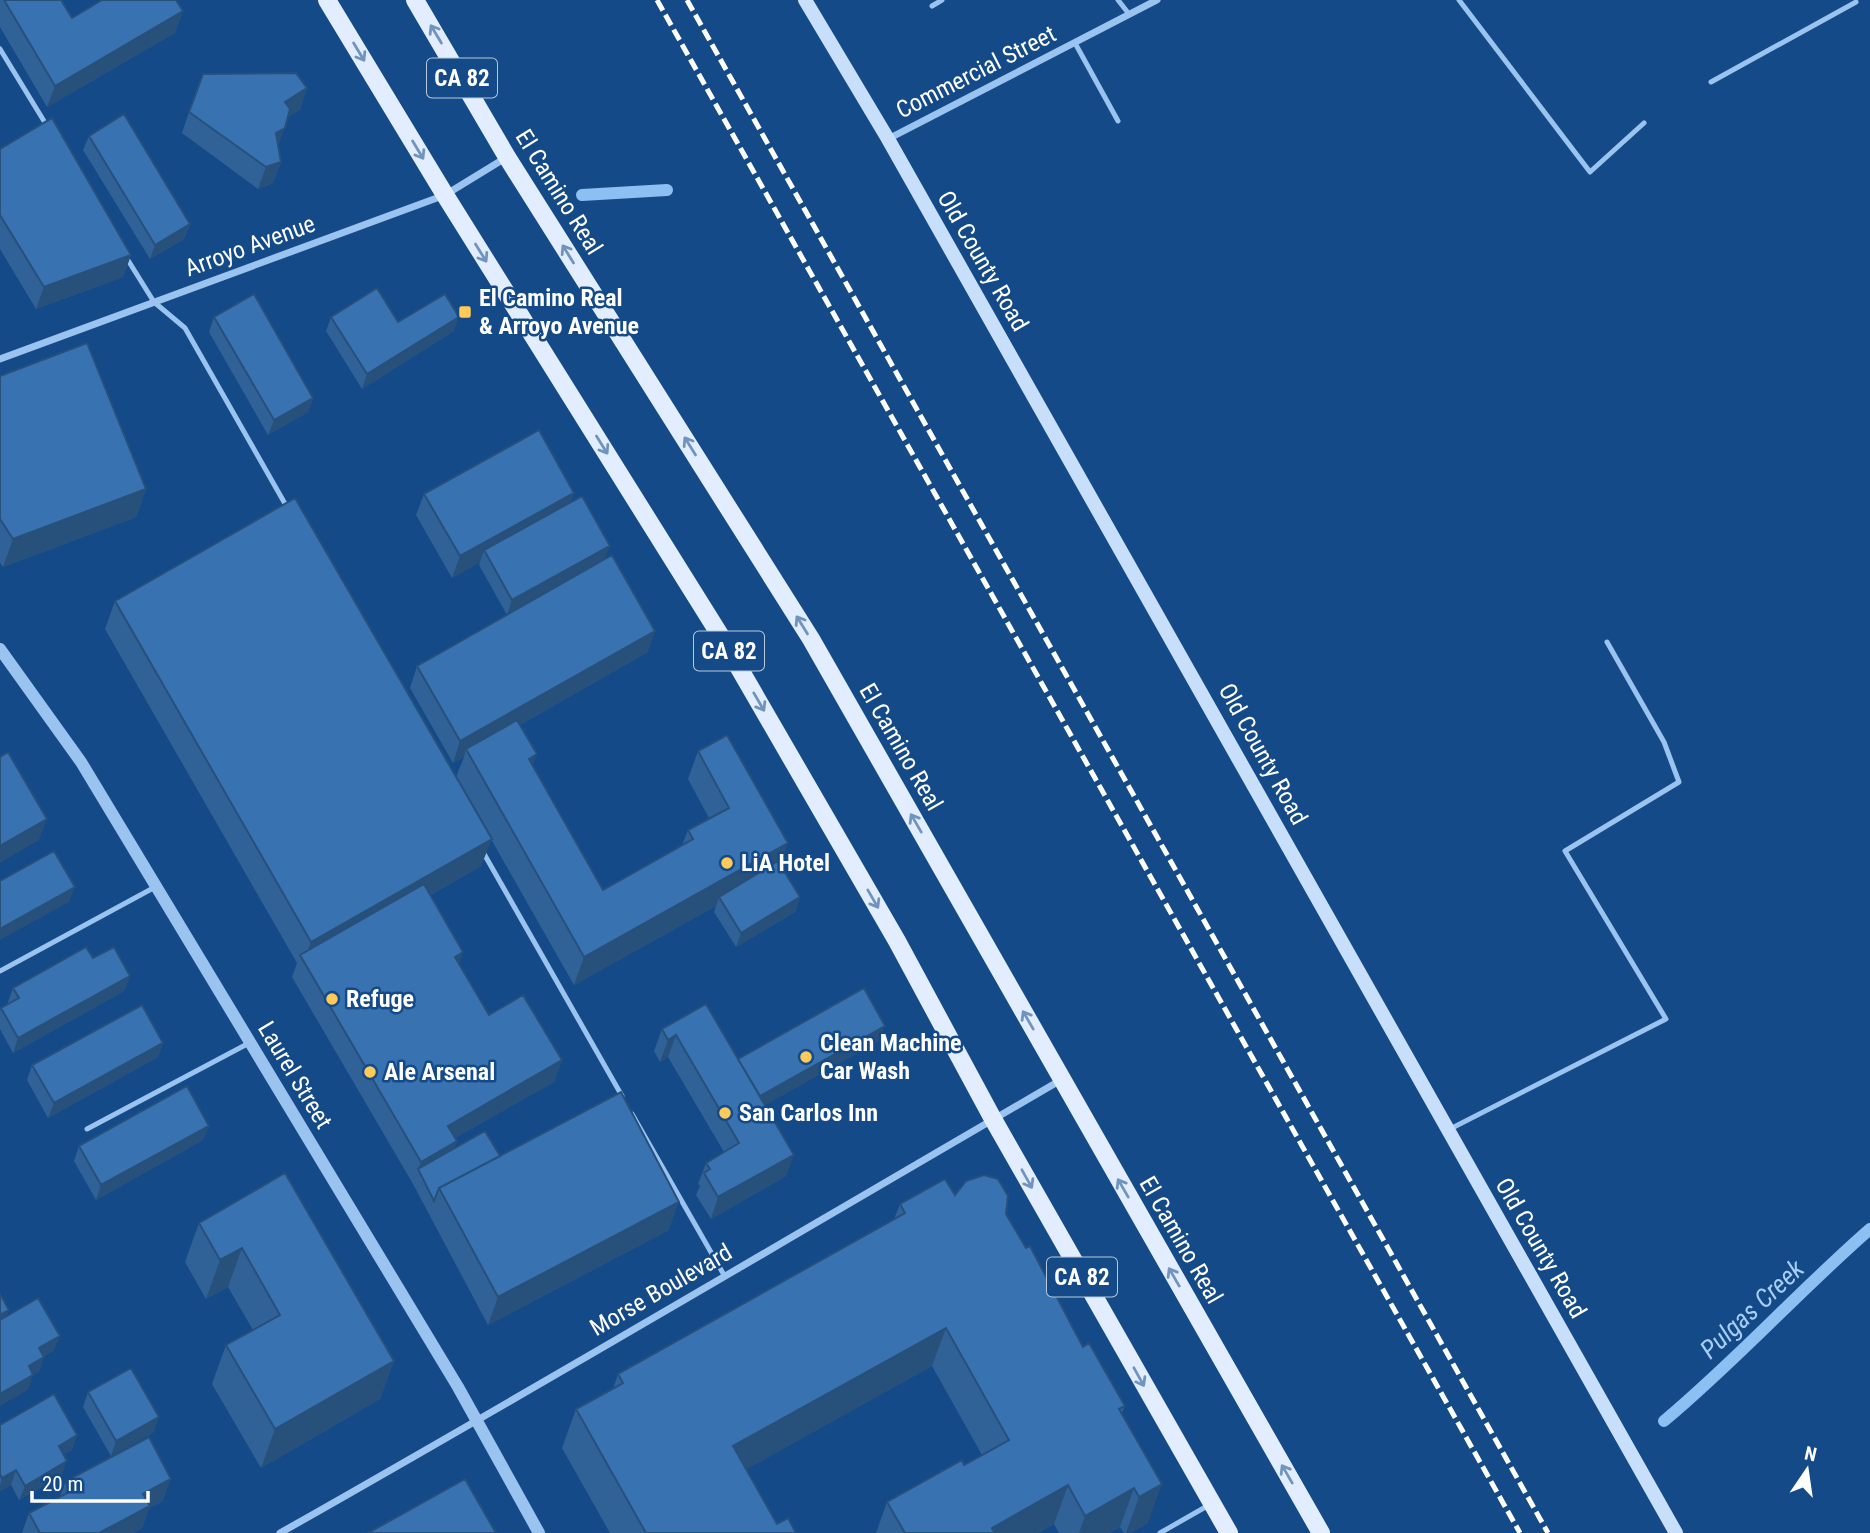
<svg xmlns="http://www.w3.org/2000/svg" width="1870" height="1533" viewBox="0 0 1870 1533" font-family="'Roboto Condensed',sans-serif">
<rect width="100%" height="100%" fill="#144a88"/>
<g fill="none" stroke-linecap="round" stroke-linejoin="round">
<!-- stream -->
<path stroke="#8cbff2" stroke-width="12" d="M582,195L667,190
M1664,1421C1736,1361 1799,1291 1870,1229"/>
<!-- service -->
<path stroke="#9ac3ef" stroke-width="5" d="M1118,0L1129,14
M1459,0L1590,172L1644,123
M932,6L942,0
M1075,43L1118,121
M0,49L47,126
M1711,82L1856,2
M126,257L154,302L185,328L288,509
M483,852L622,1096
M0,971L157,886
M632,1114L724,1275
M87,1129L251,1042
M1450,1129L1666,1019L1565,851L1679,782L1664,742L1607,642
M1160,1533L1209,1505"/>
<!-- minor -->
<path stroke="#9ac3ef" stroke-width="7" d="M888,139L1157,0
M0,359L445,195L507,157
M280,1533C542,1385 801,1231 1061,1080"/>
<!-- tertiary -->
<path stroke="#9ac3ef" stroke-width="12" d="M0,649L81,762L458,1387L539,1533"/>
<!-- secondary -->
<path stroke="#c8dffb" stroke-width="14" d="M805,0L888,139L1676,1533"/>
<!-- primary -->
<path stroke="#e2eeff" stroke-width="18" d="M327,0L445,195L720,635L897,941L993,1119L1229,1533
M415,0L507,157L811,639L1321,1533"/>
<!-- rail -->
<path stroke="#fff" stroke-width="5" stroke-dasharray="12 5" stroke-linecap="butt" d="M657,0L1520,1533
M687,0L1548,1533"/>
</g>
<!-- wall -->
<path fill="#306297" d="M0,0H61L72,18L183,11L175,33L47,107L0,27Z
M307,88L300,110L287,117L278,146L281,162L273,183L258,189L182,133L189,112Z
M89,136L190,224L184,239L150,259L83,150Z
M0,149L131,255L123,277L36,309L0,249Z
M214,317L313,398L308,412L268,435L209,332Z
M331,317L398,322L454,331L362,389L326,331Z
M0,376L146,489L136,517L3,567L0,563Z
M574,493L570,503L604,560L648,652L520,725L533,766L603,890L682,845L688,830L709,818L688,779L698,751L780,865L800,897L795,912L736,947L714,912L716,906L574,985L491,839L481,866L431,895L459,964L489,1015L562,1060L554,1082L455,1138L457,1141L454,1149L500,1156L669,1230L488,1325L413,1184L292,977L297,963L105,629L115,601L456,777L464,757L453,763L410,688L417,666L568,580L507,615L479,565L480,562L452,578L416,515L424,494Z
M130,976L124,991L13,1053L0,1029V1012L1,1008L8,1004V1002L13,988Z
M662,1029L738,1059L879,1041L765,1105L786,1176L711,1219L696,1195L700,1186L698,1184L706,1163L724,1152L668,1057L660,1062L654,1051Z
M163,1043L158,1057L48,1118L27,1080L32,1065Z
M203,1140L96,1200L74,1161L79,1146Z
M285,1173L394,1361L380,1399L261,1468L212,1384L226,1345L253,1330L228,1287L206,1299L185,1262L199,1223Z
M955,1195L1006,1214L1083,1347L1125,1406L1122,1413L1148,1523L1130,1533H1124L1120,1527L1109,1533H1059L1054,1524L1038,1533H876L887,1502L964,1465L982,1455L932,1366L746,1469L777,1524L796,1533H610L562,1448L576,1409L613,1389L618,1374L894,1219L900,1204Z
M88,1392L154,1432L111,1456L83,1407Z
M0,1425L72,1450L64,1454L62,1475L19,1500L11,1485L0,1491Z
M66,1481L163,1501L149,1508L142,1528L133,1533H22L29,1513L60,1496Z"/>
<!-- shaded-wall -->
<path fill="#27507b" d="M183,11L175,33L47,107L55,86Z
M307,88L300,110L277,124L285,102Z
M285,128L277,149L276,133Z
M281,162L273,183L258,189L266,167Z
M190,224L184,239L150,259L155,245Z
M131,255L123,277L36,309L44,287Z
M459,317L454,331L362,389L367,374Z
M313,398L308,412L268,435L274,420Z
M146,489L136,517L3,567L13,539Z
M574,493L566,514L484,550L480,562L452,578L460,556Z
M610,546L604,560L507,615L512,600Z
M655,631L648,652L469,754L466,749L464,757L453,763L460,741Z
M537,754L527,782L529,759Z
M47,819L39,840L0,863V846Z
M492,839L481,866L307,966L304,962L311,942Z
M788,843L778,871L719,897L716,906L574,985L584,957Z
M75,887L69,902L0,940V929Z
M800,897L795,912L736,947L741,933Z
M463,952L456,974L455,957Z
M130,976L124,991L13,1053L18,1038Z
M885,1026L879,1041L753,1112L759,1097Z
M676,1035L668,1057L660,1062L668,1040Z
M163,1043L158,1057L48,1118L54,1103Z
M562,1060L554,1082L440,1147L448,1126Z
M209,1126L203,1140L96,1200L101,1185Z
M457,1141L449,1163L418,1169L421,1162Z
M794,1155L786,1176L711,1219L718,1197Z
M679,1202L669,1230L488,1325L498,1297Z
M242,1248L228,1287L206,1299L220,1260Z
M9,1310L4,1325L0,1327V1315Z
M946,1328L932,1366L719,1485L733,1446Z
M60,1336L54,1351L33,1363L39,1348Z
M44,1357L39,1372L33,1375L28,1390L0,1406V1394L29,1366Z
M394,1361L380,1399L261,1468L275,1429Z
M159,1417L154,1432L111,1456L116,1441Z
M77,1435L72,1450L53,1460L59,1446Z
M67,1461L62,1475L19,1500L25,1486Z
M16,1470L11,1485L0,1491V1485L2,1478Z
M171,1479L163,1501L149,1508L142,1528L133,1533H99L143,1494Z
M1162,1484L1148,1523L1130,1533H1126L1139,1497Z
M1068,1485L1054,1524L1038,1533H990L992,1528Z
M1134,1488L1120,1527L1109,1533H1079L1085,1516Z"/>
<!-- building -->
<path fill="#3872b0" stroke="#27507b" stroke-width="2" d="M4,0H61L72,18L102,0H176L183,11L55,86Z
M296,73L307,88L285,102L290,109L285,128L276,133L281,162L266,167L189,112L203,74Z
M124,114L190,224L155,245L89,136Z
M52,118L131,255L44,287L0,215V149Z
M377,288L398,322L445,294L459,317L367,374L331,317Z
M254,294L313,398L274,420L214,317Z
M87,343L146,489L13,539L0,519V376Z
M539,430L574,493L460,556L424,494Z
M582,496L610,546L512,600L484,550Z
M295,498L492,839L311,942L115,601Z
M612,555L655,631L460,741L417,666Z
M517,720L537,754L529,759L603,890L693,839L688,830L729,808L698,751L727,735L788,843L584,957L466,749Z
M8,752L47,819L0,846V757Z
M54,851L75,887L0,929V881Z
M778,861L800,897L741,933L719,897Z
M424,884L463,952L455,957L489,1015L523,995L562,1060L448,1126L457,1141L421,1162L300,955Z
M86,947L93,958L114,947L130,976L18,1038L1,1008L19,998L13,988Z
M864,988L885,1026L760,1096L738,1059Z
M706,1004L794,1155L718,1197L704,1173L710,1169L706,1163L739,1143L676,1035L668,1040L662,1029Z
M142,1005L163,1043L54,1103L32,1065Z
M187,1086L209,1126L101,1185L79,1146Z
M621,1092L679,1202L498,1297L439,1188Z
M485,1131L500,1156L439,1188L434,1201L418,1169Z
M285,1173L394,1361L275,1429L226,1345L280,1315L242,1248L220,1260L199,1223Z
M984,1175L998,1179L1008,1196L1006,1214L1026,1248L1030,1246L1083,1347L1089,1343L1125,1406L1119,1409L1162,1484L1139,1497L1134,1488L1085,1516L1068,1485L992,1528L995,1533H905L887,1502L962,1460L964,1465L1009,1440L946,1328L733,1446L777,1524L788,1518L796,1533H646L576,1409L623,1383L618,1374L905,1213L900,1204L945,1179L955,1195L966,1181Z
M0,1294L9,1310L0,1315Z
M38,1298L60,1336L39,1348L44,1357L29,1366L33,1375L0,1394V1320Z
M131,1368L159,1417L116,1441L88,1392Z
M54,1394L77,1435L59,1446L67,1461L25,1486L16,1470L2,1478L0,1474V1425Z
M149,1437L171,1479L143,1494L150,1506L99,1533H40L29,1513L71,1491L66,1481Z
M465,1479L496,1533H368Z"/>
<!-- one-way arrows -->
<defs><path id="oneway-shaft" d="M-6 0H5M1.5-3L5.5 0L1.5 3" fill="none" stroke-width="1.6" stroke-linecap="round" stroke-linejoin="round" transform="scale(1.75)"/></defs>
<g stroke="#7194be">
<use href="#oneway-shaft" transform="translate(436 34) rotate(-121)"/>
<use href="#oneway-shaft" transform="translate(359 52) rotate(59)"/>
<use href="#oneway-shaft" transform="translate(418 150) rotate(59)"/>
<use href="#oneway-shaft" transform="translate(481 253) rotate(58)"/>
<use href="#oneway-shaft" transform="translate(568 254) rotate(-122)"/>
<use href="#oneway-shaft" transform="translate(602 445) rotate(58)"/>
<use href="#oneway-shaft" transform="translate(690 446) rotate(-122)"/>
<use href="#oneway-shaft" transform="translate(802 625) rotate(-122)"/>
<use href="#oneway-shaft" transform="translate(759 702) rotate(60)"/>
<use href="#oneway-shaft" transform="translate(916 823) rotate(-120)"/>
<use href="#oneway-shaft" transform="translate(873 899) rotate(60)"/>
<use href="#oneway-shaft" transform="translate(1028 1020) rotate(-120)"/>
<use href="#oneway-shaft" transform="translate(1027 1179) rotate(61)"/>
<use href="#oneway-shaft" transform="translate(1123 1188) rotate(-120)"/>
<use href="#oneway-shaft" transform="translate(1174 1277) rotate(-120)"/>
<use href="#oneway-shaft" transform="translate(1139 1377) rotate(61)"/>
<use href="#oneway-shaft" transform="translate(1287 1474) rotate(-120)"/>
</g>
<!-- markers -->
<g fill="#ffca58" stroke="#144a88" stroke-width="2.5">
<rect x="458" y="305" width="14" height="14" rx="3.5"/>
<circle cx="727" cy="863" r="7"/>
<circle cx="332" cy="999" r="7"/>
<circle cx="806" cy="1057" r="7"/>
<circle cx="370" cy="1072" r="7"/>
<circle cx="725" cy="1113" r="7"/>
</g>
<g text-anchor="middle" stroke-width="5" stroke-linejoin="round" paint-order="stroke">
<!-- shield labels -->
<g fill="#144a88" stroke="#b8c9db" stroke-width="2">
<rect x="427" y="58.5" width="70" height="39" rx="5"/>
<rect x="694" y="631.5" width="70" height="39" rx="5"/>
<rect x="1047" y="1257.5" width="70" height="39" rx="5"/>
</g>
<g font-size="23" font-weight="bold" fill="#fff">
<text x="462" y="86">CA 82</text>
<text x="729" y="659">CA 82</text>
<text x="1082" y="1285">CA 82</text>
</g>
<!-- street labels -->
<g font-size="24" fill="#fff" stroke="#144a88">
<text transform="translate(976 72) rotate(-27)" y="8">Commercial Street</text>
<text transform="translate(559 192) rotate(58)" y="8">El Camino Real</text>
<text transform="translate(250 246) rotate(-20)" y="8">Arroyo Avenue</text>
<text transform="translate(983 261) rotate(60)" y="8">Old County Road</text>
<text transform="translate(901 747) rotate(60)" y="8">El Camino Real</text>
<text transform="translate(1263 754) rotate(61)" y="8">Old County Road</text>
<text transform="translate(295 1075) rotate(59)" y="8">Laurel Street</text>
<text transform="translate(1181 1240) rotate(60)" y="8">El Camino Real</text>
<text transform="translate(1541 1248) rotate(60)" y="8">Old County Road</text>
<text transform="translate(661 1290) rotate(-30)" y="8">Morse Boulevard</text>
</g>
<!-- poi labels -->
<g font-size="24" font-weight="bold" fill="#fff" stroke="#144a88" text-anchor="start">
<text x="479" y="306">El Camino Real<tspan x="479" dy="28">&amp; Arroyo Avenue</tspan></text>
<text x="741" y="871">LiA Hotel</text>
<text x="346" y="1007">Refuge</text>
<text x="820" y="1051">Clean Machine<tspan x="820" dy="28">Car Wash</tspan></text>
<text x="384" y="1080">Ale Arsenal</text>
<text x="739" y="1121">San Carlos Inn</text>
</g>
<!-- water labels -->
<g font-size="26" font-style="italic" fill="#a6cdf7" stroke="#144a88">
<text transform="translate(1752 1309) rotate(-43)" y="9">Pulgas Creek</text>
</g>
</g>
<!-- north arrow -->
<g transform="translate(1807 1470) rotate(13)" stroke="#144a88" stroke-width="5" paint-order="stroke">
<path d="M0-5L12 26L0 18L-12 26Z" fill="#ffffff"/>
<text y="-10" font-size="19" font-weight="bold" text-anchor="middle" fill="#ffffff">N</text>
</g>
<!-- scale -->
<path d="M32 1491v10h116v-10" fill="none" stroke="#ffffff" stroke-width="3.5"/>
<text x="42" y="1491" font-size="21" fill="#ffffff" stroke="#144a88" stroke-width="5" paint-order="stroke">20 m</text>
</svg>
